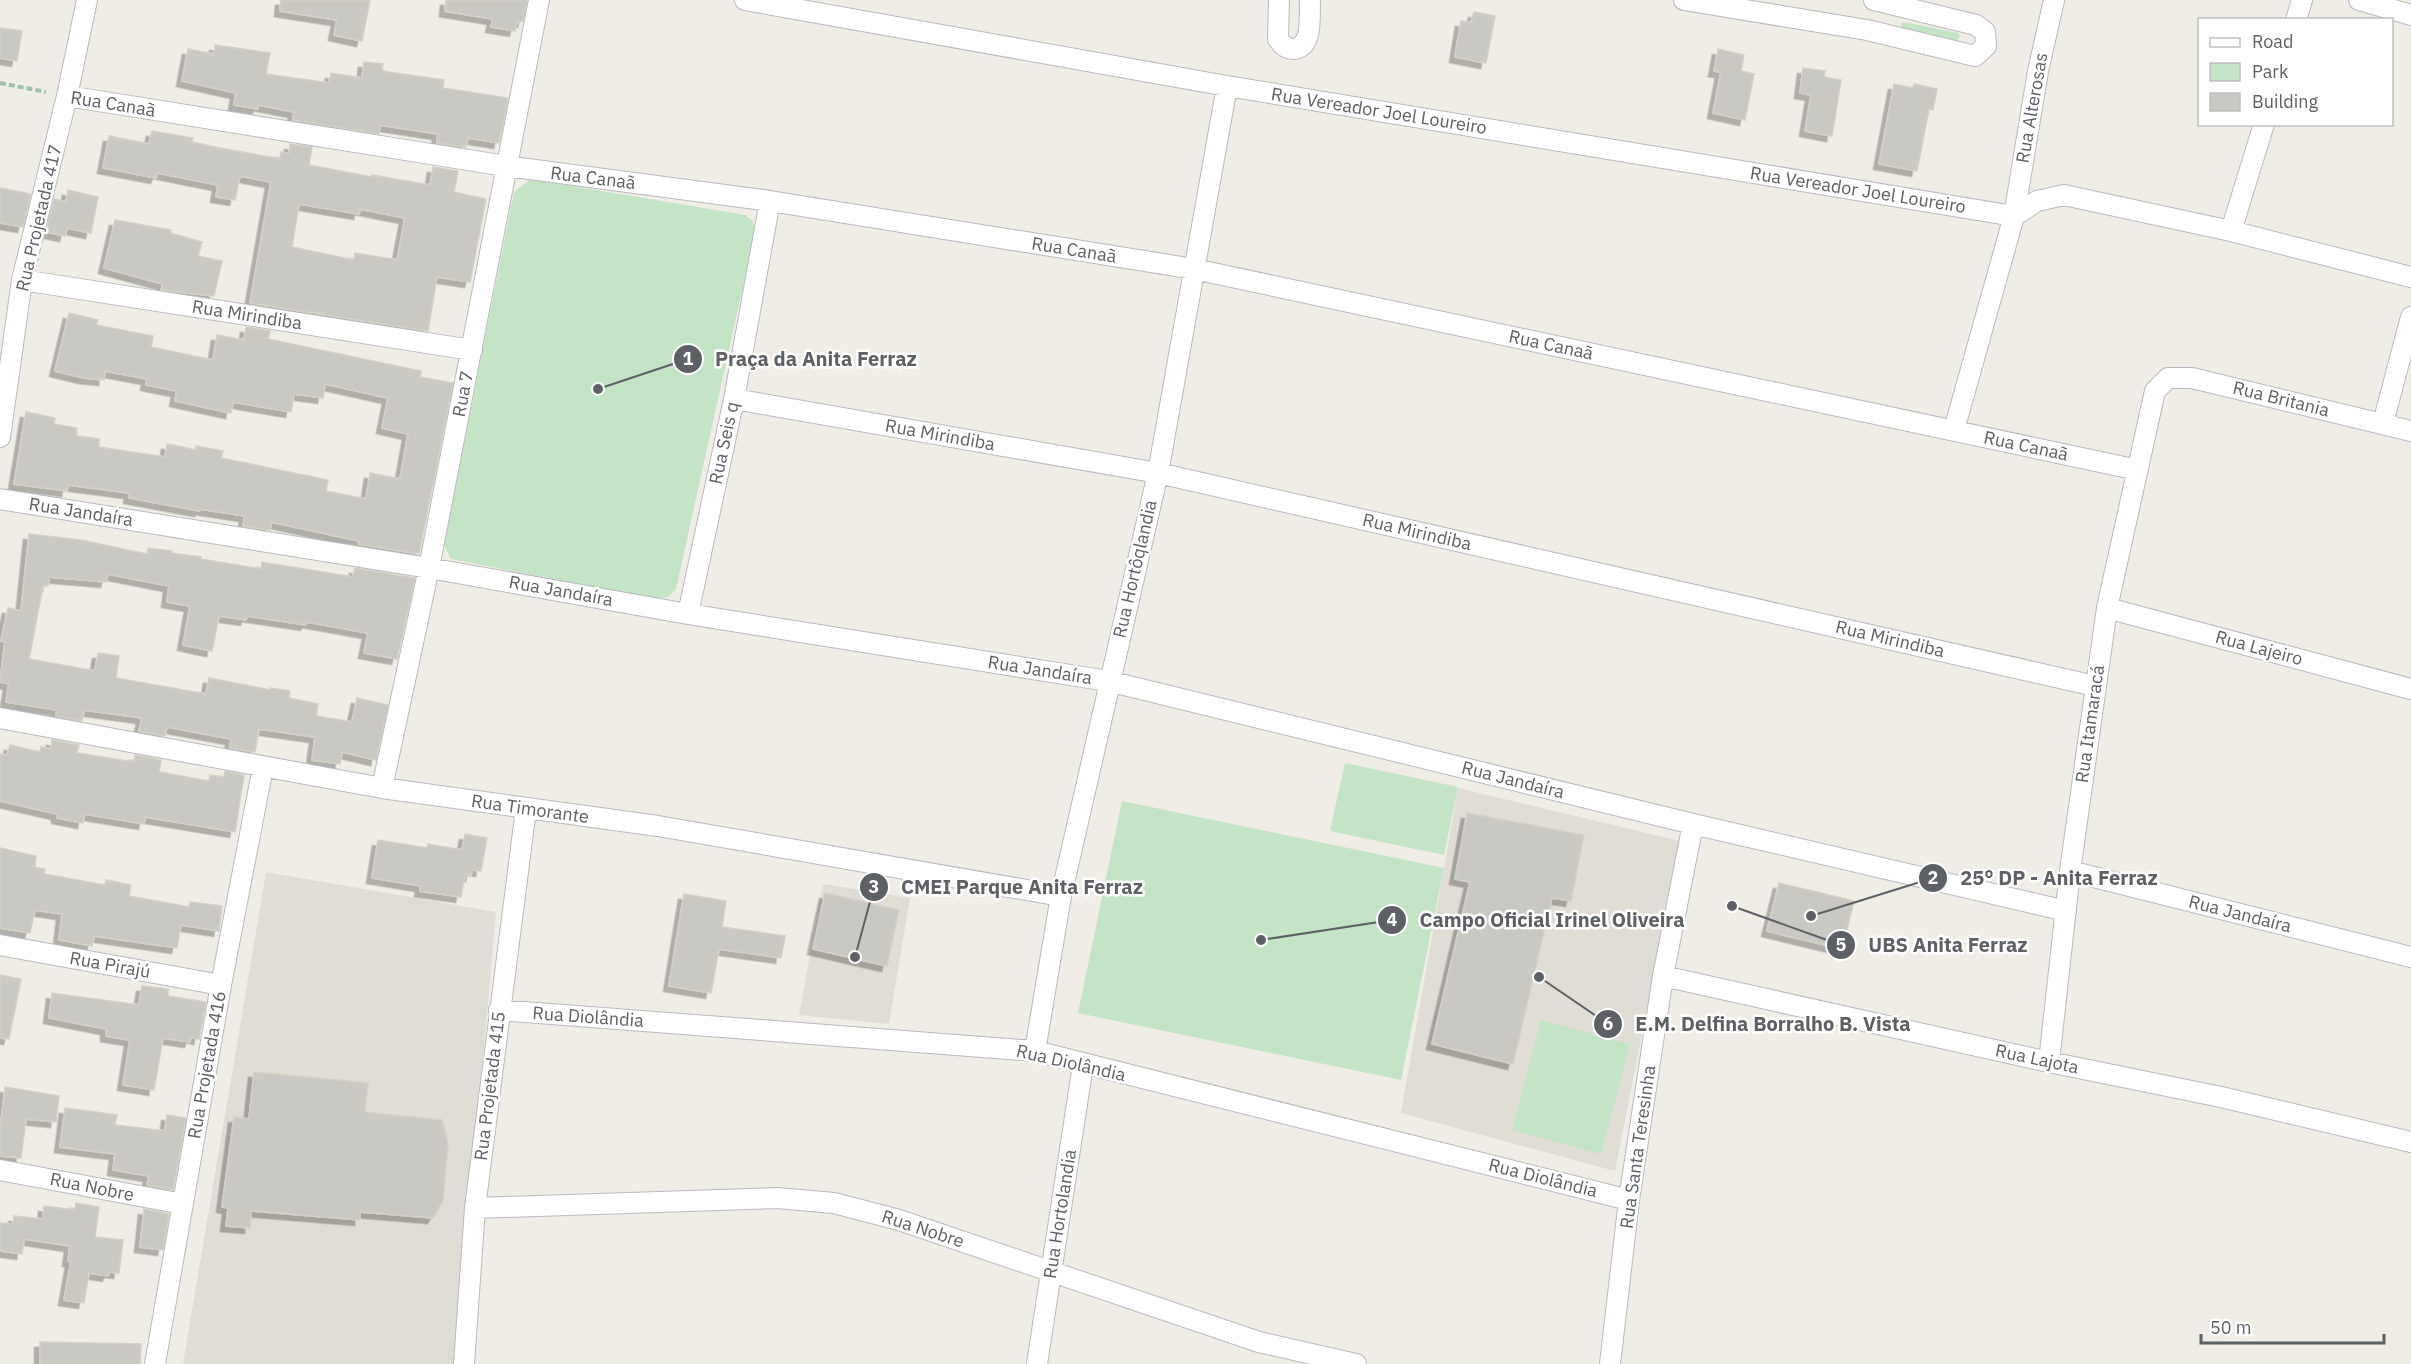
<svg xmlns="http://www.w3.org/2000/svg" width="2411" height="1364" viewBox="0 0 2411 1364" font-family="'IBM Plex Sans',sans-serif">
<defs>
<filter id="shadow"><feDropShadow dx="-5.5" dy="5.5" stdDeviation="0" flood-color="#0004"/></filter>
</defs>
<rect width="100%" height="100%" fill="#efede5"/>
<!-- education -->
<path fill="#dfddd4" d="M1458,788L1680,841L1615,1171L1401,1113Z
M266,872L496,912L456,1364H183Z
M823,884L910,898L889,1024L799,1015Z"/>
<!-- green -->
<path fill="#c3e5c5" d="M1903,22L1958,33L1960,36L1956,41L1902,31L1901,24Z
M531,179L745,215L753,221L755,232L676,589L668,597L657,599L451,559L444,545L514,192Z
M1345,763L1458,787L1444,855L1330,831Z
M1122,801L1444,868L1401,1080L1078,1013Z
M1541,1020L1630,1044L1601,1154L1512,1130Z"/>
<!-- building -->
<path fill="#cac8c2" stroke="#d3d0c4" stroke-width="1.5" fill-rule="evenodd" filter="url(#shadow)" d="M281,0H370L362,41L334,35L337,20L280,11Z
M446,0H527L523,22L517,21L515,31L491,27L493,19L445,11Z
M1474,12L1495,16L1486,63L1455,57L1461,21L1471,23Z
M0,28L22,31L17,61L0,58Z
M215,45L270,53L266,74L329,83L331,73L362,78L364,62L383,64L382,70L388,72L444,80L443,88L508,98L499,143L468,138L466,147L437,143L438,134L380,125L379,134L293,120L294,112L258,105V109L234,105L236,93L182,81L188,49L214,54Z
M1718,49L1744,55L1741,71L1754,74L1745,120L1713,113L1721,72L1714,71Z
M1803,68L1825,71L1824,77L1841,80L1832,136L1805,131L1811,95L1800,93Z
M1894,84L1913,88L1914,84L1937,89L1933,110L1929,109L1917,171L1879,164Z
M152,131L193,138L192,142L220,148L280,159L281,152L289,154L290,144L312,147L309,165L372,177V175L430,185L433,167L458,171L454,192L486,199L470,282L437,277L428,331L250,303L271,182L240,176L235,200L216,197L218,185L158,173L156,178L103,168L109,136L149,144ZM299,204L359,214L360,209L405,218L397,260L355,253L354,260L292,247Z
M0,188L31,194L23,227L0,223Z
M68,190L98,197L91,233L67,228L65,236L46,232L54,199L66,202Z
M115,220L171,230L170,233L202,242L198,256L222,261L214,296L161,290L163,284L104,268Z
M69,313L98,320L96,325L153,336L151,347L213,360L217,335L244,340L246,327L270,331L268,339L421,371L420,377L453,383L419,554L358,544L359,541L271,522L270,530L243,526L245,516L200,509V511L129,498L130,493L68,485L67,491L14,484L26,412L55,418L54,424L77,428L76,436L99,439V447L165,457L167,444L196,450V446L223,451L221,458L328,480L326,491L366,499L370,473L400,479L408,434L382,428L388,398L325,384L323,398L294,394L291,412L233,402L231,413L175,401L177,391L146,385L147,379L105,371L104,380L84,378L55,371Z
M29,534L81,540L147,554L148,548L172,551L171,553L201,557V559L261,569L262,562L353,577L355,568L415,578L397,659L364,653L368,633L307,622L306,625L247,616L246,620L219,616L212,651L183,645L190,606L167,602L169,586L108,574L106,582L49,577L48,586H43L29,659L95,671L98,653L119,656L116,678L206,694L209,678L270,690V688L290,691L289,698L318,704L316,716L352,722L357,698L388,705L376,760L342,752L340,764L312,760L315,737L259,729L255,752L230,748L231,739L167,727L165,736L139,731L142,718L84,710L82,721L56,716L57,710L6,702L9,684L0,682L5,642L1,641L8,608L21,611Z
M52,740L79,745L77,753L134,762L135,755L161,760L159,772L209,781L210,775L224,777L225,771L244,775L235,832L145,817L144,824L84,814L83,823L57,818V814L0,801V754L7,755L10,745L40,752L41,747L51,749Z
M1467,813L1584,835L1571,901L1552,898L1513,1064L1432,1044L1470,882L1455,879Z
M465,834L487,838L481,871L472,870L471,876L465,875L461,897L420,891L421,886L372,878L378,840L427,848L428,844L462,850Z
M0,848L36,856L35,867L45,869L44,874L105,885L106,880L131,885L129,896L189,907L190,902L222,906L219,931L181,925L177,948L94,936L92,946L59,940L62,914L35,910L30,933L0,928Z
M1779,883L1854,901L1842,949L1767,931Z
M825,893L899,910L887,966L813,949Z
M684,894L726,901L722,927L785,936L781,958L719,949L711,993L669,986Z
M0,975L21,979L9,1039L0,1038Z
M142,986L168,989V996L206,1002L199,1039L191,1037L190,1042L163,1038L154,1090L123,1085L130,1040L106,1036V1029L49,1018L52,993L139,1005Z
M254,1072L368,1083L365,1112L442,1120L448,1143L443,1200L433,1218L360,1212V1220L251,1211L250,1228L226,1226L228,1208L222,1207L234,1117L249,1119Z
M5,1087L59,1096L56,1122L26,1119L21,1158L0,1156V1131Z
M65,1108L117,1115L115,1125L165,1131L167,1115L186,1118L173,1190L147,1185L149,1176L113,1170L115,1154L60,1147Z
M76,1203L99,1207L95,1237L123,1240L119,1273L109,1272L108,1276L89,1273L84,1303L64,1300L71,1261H68L70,1246L24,1239L22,1254L0,1251V1223L13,1224L14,1216L43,1219L44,1206L75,1210Z
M144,1209L169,1214L163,1250L140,1247Z
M40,1342L141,1344L140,1364H40Z"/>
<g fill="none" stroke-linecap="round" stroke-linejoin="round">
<!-- minor casing -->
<g stroke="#b8babf" stroke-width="22">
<path id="minor" d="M745,0L1227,86L2014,216L2037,201L2064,195L2231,231L2411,277
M1279,0L1278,39C1282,45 1286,49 1293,49C1314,48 1309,14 1310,0
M1684,0L1867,30L1975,56L1986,46L1985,32L1976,25L1874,0
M2359,0L2411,15
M2296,20L2302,0
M67,96L506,166L770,201L1194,269L2138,470
M2231,231L2264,124
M22,280L472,350
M734,399L1158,473L2095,686
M2383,423L2411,317
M1954,430L2014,216L2038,71L2054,0
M0,437L22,280L67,96L87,0
M0,499L429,568L688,614L1108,681L1693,824L2066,911
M2107,608L2411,689
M688,614L734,399L770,201
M0,718L382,788L658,826L1061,896
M382,788L429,568L539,0
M2070,871L2411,957
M0,945L221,985
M1663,976L2049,1062L2221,1097L2411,1142
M499,1010L1035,1051L1629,1200
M1035,1051L1061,896L1158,473L1227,86
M2049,1062L2070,871L2107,608L2155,391L2168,378H2192L2411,431
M0,1170L183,1204
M475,1208L777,1198L834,1203L899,1220L1259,1342L1356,1364
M155,1364L221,985L263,767
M464,1364L475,1208L526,809
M1037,1364L1083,1065
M1610,1364L1629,1200L1663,976L1693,824"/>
</g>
<!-- path -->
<path stroke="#9bc4a9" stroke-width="4" stroke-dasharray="6 3" stroke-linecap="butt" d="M0,83L46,92"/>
<!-- minor -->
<use href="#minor" stroke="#fff" stroke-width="20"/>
</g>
<g text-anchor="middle" stroke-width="5" stroke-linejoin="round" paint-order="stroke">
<!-- street labels -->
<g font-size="18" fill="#5d6065" stroke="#fff">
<text transform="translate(113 104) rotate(9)" y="6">Rua Canaã</text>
<text transform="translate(2032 108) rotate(-80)" y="6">Rua Alterosas</text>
<text transform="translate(1379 111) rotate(9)" y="6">Rua Vereador Joel Loureiro</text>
<text transform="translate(593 178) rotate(7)" y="6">Rua Canaã</text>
<text transform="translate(1858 190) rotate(9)" y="6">Rua Vereador Joel Loureiro</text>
<text transform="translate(39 218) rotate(-77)" y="6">Rua Projetada 417</text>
<text transform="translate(1074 250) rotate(9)" y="6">Rua Canaã</text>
<text transform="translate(247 315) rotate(9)" y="6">Rua Mirindiba</text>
<text transform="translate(1551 345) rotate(12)" y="6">Rua Canaã</text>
<text transform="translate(463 394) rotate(-79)" y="6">Rua 7</text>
<text transform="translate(2281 399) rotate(14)" y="6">Rua Britania</text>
<text transform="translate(940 435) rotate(10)" y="6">Rua Mirindiba</text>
<text transform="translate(724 443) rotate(-78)" y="6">Rua Seis q</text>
<text transform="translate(2026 446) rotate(12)" y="6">Rua Canaã</text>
<text transform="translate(81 512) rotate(9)" y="6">Rua Jandaíra</text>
<text transform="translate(1417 532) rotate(13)" y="6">Rua Mirindiba</text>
<text transform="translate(1135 569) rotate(-77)" y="6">Rua Hortôqlandia</text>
<text transform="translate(561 591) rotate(10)" y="6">Rua Jandaíra</text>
<text transform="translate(1890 639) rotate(13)" y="6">Rua Mirindiba</text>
<text transform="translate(2259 648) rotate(15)" y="6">Rua Lajeiro</text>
<text transform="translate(1040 670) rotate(9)" y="6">Rua Jandaíra</text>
<text transform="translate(2090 724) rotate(-82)" y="6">Rua Itamaracá</text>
<text transform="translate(1513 780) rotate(14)" y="6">Rua Jandaíra</text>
<text transform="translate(530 809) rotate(8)" y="6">Rua Timorante</text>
<text transform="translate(2240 914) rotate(14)" y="6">Rua Jandaíra</text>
<text transform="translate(110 965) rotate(10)" y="6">Rua Pirajú</text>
<text transform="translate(588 1017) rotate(4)" y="6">Rua Diolândia</text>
<text transform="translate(2037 1059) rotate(12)" y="6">Rua Lajota</text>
<text transform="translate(1071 1063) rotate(13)" y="6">Rua Diolândia</text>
<text transform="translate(207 1065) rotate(-80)" y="6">Rua Projetada 416</text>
<text transform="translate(490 1086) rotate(-83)" y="6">Rua Projetada 415</text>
<text transform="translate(1638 1147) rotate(-82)" y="6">Rua Santa Teresinha</text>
<text transform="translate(1543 1178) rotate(14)" y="6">Rua Diolândia</text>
<text transform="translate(92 1187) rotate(11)" y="6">Rua Nobre</text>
<text transform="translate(1060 1214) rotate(-81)" y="6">Rua Hortolandia</text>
<text transform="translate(923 1229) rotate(18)" y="6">Rua Nobre</text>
</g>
</g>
<!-- callouts -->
<path fill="none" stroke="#5d6065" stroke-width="2" d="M598 389L688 359M1811 916L1933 878M855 957L874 887M1261 940L1392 920M1732 906L1841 945M1539 977L1608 1024"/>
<g fill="#5d6065" stroke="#fff" stroke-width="2">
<circle cx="598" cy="389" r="6"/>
<circle cx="1811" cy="916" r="6"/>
<circle cx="855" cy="957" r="6"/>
<circle cx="1261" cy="940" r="6"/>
<circle cx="1732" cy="906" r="6"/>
<circle cx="1539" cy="977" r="6"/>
<circle cx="688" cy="359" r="15"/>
<circle cx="1933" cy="878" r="15"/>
<circle cx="874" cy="887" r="15"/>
<circle cx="1392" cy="920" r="15"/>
<circle cx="1841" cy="945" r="15"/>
<circle cx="1608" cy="1024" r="15"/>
</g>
<g font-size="18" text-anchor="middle" font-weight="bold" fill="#fff">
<text x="688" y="365">1</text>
<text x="1933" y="884">2</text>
<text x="874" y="893">3</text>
<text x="1392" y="926">4</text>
<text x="1841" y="951">5</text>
<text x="1608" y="1030">6</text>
</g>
<g font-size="20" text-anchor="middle" font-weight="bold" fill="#5d6065" stroke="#fff" stroke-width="5" stroke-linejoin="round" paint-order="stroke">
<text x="816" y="366">Praça da Anita Ferraz</text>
<text x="2059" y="885">25° DP - Anita Ferraz</text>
<text x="1022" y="894">CMEI Parque Anita Ferraz</text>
<text x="1552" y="927">Campo Oficial Irinel Oliveira</text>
<text x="1948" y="952">UBS Anita Ferraz</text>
<text x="1773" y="1031">E.M. Delfina Borralho B. Vista</text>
</g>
<!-- legend -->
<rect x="2198" y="18" width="195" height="108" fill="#ffffff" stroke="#bebfc1" stroke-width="1.5"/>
<rect x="2210" y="38" width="30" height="9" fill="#ffffff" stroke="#bebfc1" stroke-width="1.5"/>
<text x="2252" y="48" font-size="18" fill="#5d6065">Road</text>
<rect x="2210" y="63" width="30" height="18" fill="#c3e5c5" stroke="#bebfc1" stroke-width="1.5"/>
<text x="2252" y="78" font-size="18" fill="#5d6065">Park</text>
<rect x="2210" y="93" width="30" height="18" fill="#cac8c2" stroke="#bebfc1" stroke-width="1.5"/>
<text x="2252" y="108" font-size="18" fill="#5d6065">Building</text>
<!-- scale -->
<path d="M2201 1334v9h183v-9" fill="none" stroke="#5d6065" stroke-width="3"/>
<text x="2210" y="1334" font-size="18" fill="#5d6065" stroke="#ffffff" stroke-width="4.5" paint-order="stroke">50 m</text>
</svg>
